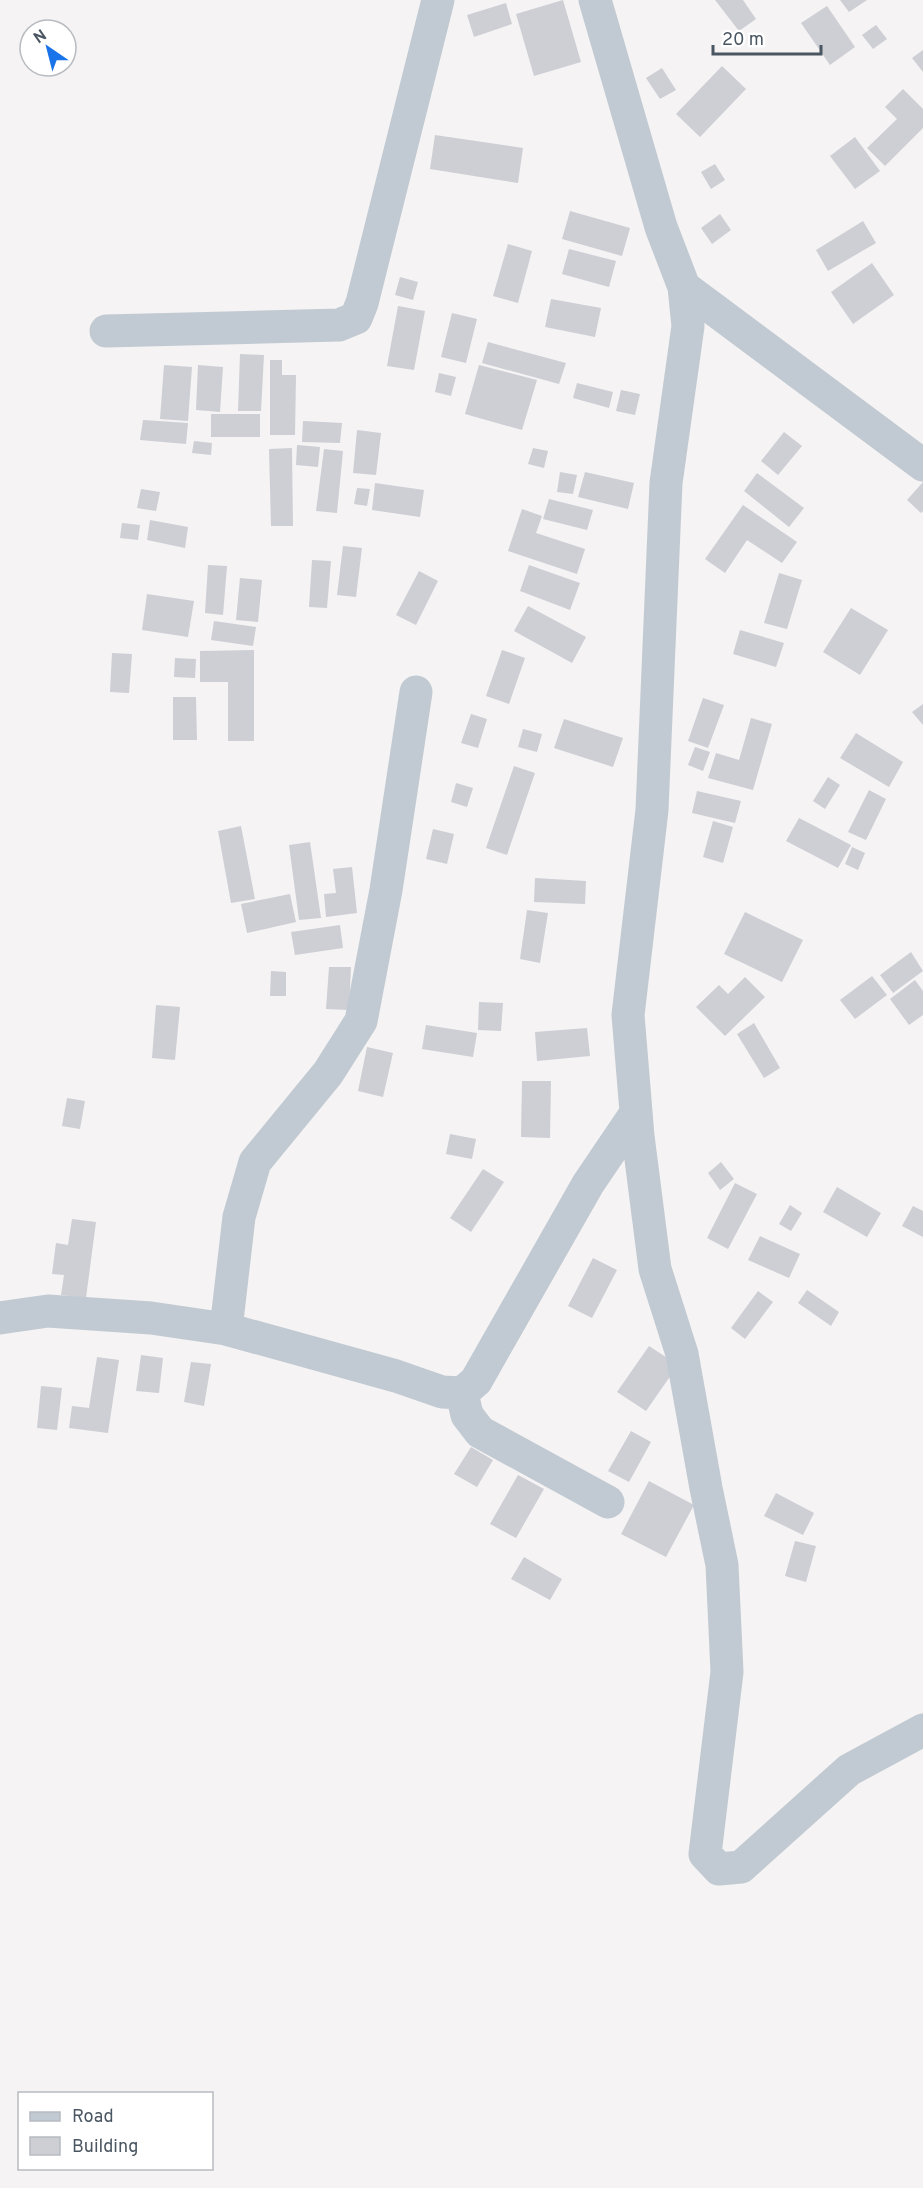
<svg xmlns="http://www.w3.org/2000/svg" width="923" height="2188" viewBox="0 0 923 2188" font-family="Overpass,sans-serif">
<rect width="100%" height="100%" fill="#f5f3f3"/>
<!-- building -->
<path fill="#cdcfd5" d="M563,0L581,62L534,76L516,14Z
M715,0H743L756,19L739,31Z
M840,0H867L849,12Z
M506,3L512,24L474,37L467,15Z
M827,6L855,47L830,65L801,23Z
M876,25L887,39L873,49L862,35Z
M923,50V72L912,58Z
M722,66L746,89L700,137L676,114Z
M662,68L676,90L660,99L646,78Z
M903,89L923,109V128L885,166L867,148L897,119L885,107Z
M435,135L523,148L518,183L430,169Z
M855,137L880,171L855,189L830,156Z
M715,164L725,180L711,189L701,172Z
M570,211L630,228L622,256L562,239Z
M720,214L731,230L712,244L701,228Z
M863,221L876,243L828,271L816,250Z
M508,244L532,251L518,303L493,296Z
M569,249L616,261L609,287L562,274Z
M872,263L894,295L853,324L831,292Z
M400,277L418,282L413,300L395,295Z
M551,299L601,308L595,337L545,327Z
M398,306L425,311L414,370L387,366Z
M452,313L477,319L466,363L441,357Z
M488,342L566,363L559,384L482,363Z
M240,354L264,355L261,411H238Z
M270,360H282V375H296L295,435H270Z
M164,365L192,367L188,421L160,419Z
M198,365L223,367L220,412L196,410Z
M479,365L537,380L522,430L465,414Z
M439,373L456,377L451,396L435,392Z
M577,383L613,392L609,408L573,398Z
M621,390L640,394L635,415L616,411Z
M211,414H260V437H211Z
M143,420L188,423L186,444L140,440Z
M303,421L342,423L340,443L302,442Z
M357,430L381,433L376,475L353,473Z
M784,432L802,446L778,475L761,461Z
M194,441L212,443L211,455L192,453Z
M297,445L320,447L318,467L296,465Z
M292,448L293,526H271L269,449Z
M533,448L548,451L544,468L528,464Z
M324,449L343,451L337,513L316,511Z
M560,472L577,475L573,494L557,492Z
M585,472L634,483L628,509L578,497Z
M757,473L804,508L789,527L744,491Z
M923,482V511L921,513L907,500Z
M375,483L424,490L420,517L372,510Z
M357,488L370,489L367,506L354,504Z
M141,489L160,492L156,511L137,508Z
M549,499L593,510L587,530L543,519Z
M743,505L797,542L782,563L747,540L725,573L705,559Z
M522,509L542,516L536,533L585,549L577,574L508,551Z
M150,520L188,527L185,548L147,540Z
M122,523L140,525L138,540L120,538Z
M343,546L362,548L356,597L337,595Z
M312,560L331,561L327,608L309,607Z
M208,565L227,566L223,615L205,613Z
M529,565L580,583L570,610L520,591Z
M419,571L438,581L416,625L396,615Z
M779,573L802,580L787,629L764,623Z
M240,578L262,580L258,622L236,620Z
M147,594L194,601L188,637L142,630Z
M528,606L586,637L572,663L514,631Z
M851,608L888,630L860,675L823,652Z
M214,621L256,627L253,646L211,640Z
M740,630L784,643L776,667L733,654Z
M254,650V741H228V682H200V651Z
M502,650L525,658L509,704L486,696Z
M112,653L132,654L129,693L110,692Z
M175,658L196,659L195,678L174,677Z
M173,697H196L197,740H173Z
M703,698L724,705L708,748L688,741Z
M923,704V725L912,712Z
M471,714L487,719L478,748L461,743Z
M751,718L772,724L753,790L708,778L716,753L739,760Z
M564,719L623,738L613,767L554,748Z
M523,729L542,734L537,752L518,747Z
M856,733L903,762L889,787L840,758Z
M695,747L710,752L703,771L688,765Z
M514,766L535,773L507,855L486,848Z
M828,777L840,785L825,809L813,801Z
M456,783L473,788L467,807L451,802Z
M869,790L886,799L866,840L848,832Z
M697,791L741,801L735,823L692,813Z
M799,818L851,845L838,868L786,841Z
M713,821L733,827L723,863L703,857Z
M241,826L255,899L231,903L218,831Z
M433,829L454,834L447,864L426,859Z
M310,842L321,918L299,920L289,845Z
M852,847L865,853L858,870L845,864Z
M352,867L357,913L326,917L324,894L336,893L333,869Z
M535,878L586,881L585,904L534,902Z
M290,894L296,922L247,933L241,904Z
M527,910L548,913L540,963L520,959Z
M745,912L803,940L782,982L724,954Z
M340,925L343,948L295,955L291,932Z
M911,952L923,971L893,993L880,975Z
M329,967H351L349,1010L326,1009Z
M271,971L286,972V996H270Z
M872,976L887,995L855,1019L840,1000Z
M745,977L765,997L725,1036L696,1007L719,985L728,994Z
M915,980L923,991V1015L909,1025L890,999Z
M479,1002L503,1003L501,1031L478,1030Z
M156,1005L180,1007L175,1060L152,1058Z
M754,1023L780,1068L764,1078L737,1034Z
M426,1025L477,1033L473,1057L422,1049Z
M587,1028L590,1056L537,1061L535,1032Z
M367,1047L393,1053L383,1097L358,1091Z
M522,1081H551L550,1138L521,1137Z
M67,1098L85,1101L80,1129L62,1126Z
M450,1134L476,1139L472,1159L446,1154Z
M721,1162L734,1179L720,1190L708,1173Z
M483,1169L504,1182L471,1232L450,1218Z
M735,1183L757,1194L728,1249L707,1238Z
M837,1187L881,1213L867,1237L823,1212Z
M790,1205L802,1213L791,1231L779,1224Z
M913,1206L923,1211V1237L902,1226Z
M72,1219L96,1222L86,1298L61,1295L64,1275L52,1274L56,1243L68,1245Z
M760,1236L800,1254L789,1278L748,1260Z
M593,1258L617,1270L592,1318L568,1306Z
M807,1290L839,1312L831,1326L798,1303Z
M758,1291L773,1302L745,1339L731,1328Z
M649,1346L678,1365L646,1411L617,1392Z
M141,1355L163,1358L159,1393L136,1391Z
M97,1357L119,1360L108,1433L69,1428L72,1406L89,1408Z
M191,1362L211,1364L204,1406L184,1402Z
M41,1386L62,1388L57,1430L37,1428Z
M631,1431L651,1442L629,1482L608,1471Z
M471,1447L493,1460L477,1487L454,1474Z
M518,1475L544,1489L516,1538L490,1524Z
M649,1481L694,1505L666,1557L621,1534Z
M776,1493L814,1513L803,1535L764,1516Z
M795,1541L816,1546L806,1582L785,1576Z
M524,1557L562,1579L550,1600L511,1579Z"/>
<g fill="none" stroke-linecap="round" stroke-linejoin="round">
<!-- minor -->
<path stroke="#c1cad2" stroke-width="33" d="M595,0L661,227L684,287L688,326L666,483L652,810L628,1015L638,1136L655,1269L682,1354L706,1488L722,1565L727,1672L705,1854L719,1869L741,1867L849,1770L923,1730
M684,287L923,465
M106,331L339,325L356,318L362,303L438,0
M0,1318L48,1311L151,1318L226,1329L396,1376L442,1392L462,1393L476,1381L588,1184L636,1113
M226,1329L239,1217L255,1162L328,1073L361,1021L386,890L416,692
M462,1393L467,1415L480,1432L608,1502"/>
</g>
<!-- legend -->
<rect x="18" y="2092" width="195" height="78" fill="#ffffff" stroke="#b7bbc0" stroke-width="1.5"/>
<rect x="30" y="2112" width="30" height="9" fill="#c1cad2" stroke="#b7bbc0" stroke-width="1.5"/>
<text x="72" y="2122" font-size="18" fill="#4a5661">Road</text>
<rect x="30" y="2137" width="30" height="18" fill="#cdcfd5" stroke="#b7bbc0" stroke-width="1.5"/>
<text x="72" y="2152" font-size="18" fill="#4a5661">Building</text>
<!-- north arrow -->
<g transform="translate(48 48) rotate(325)"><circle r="28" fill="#ffffff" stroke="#b7bbc0" stroke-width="1.5"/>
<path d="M0-4.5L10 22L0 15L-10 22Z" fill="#1a73e8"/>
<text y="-9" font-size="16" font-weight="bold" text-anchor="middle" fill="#4a5661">N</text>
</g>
<!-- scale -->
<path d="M713 45v9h108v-9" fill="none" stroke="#4a5661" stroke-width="3"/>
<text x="722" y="45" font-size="18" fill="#4a5661" stroke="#ffffff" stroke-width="4.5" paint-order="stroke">20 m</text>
</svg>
